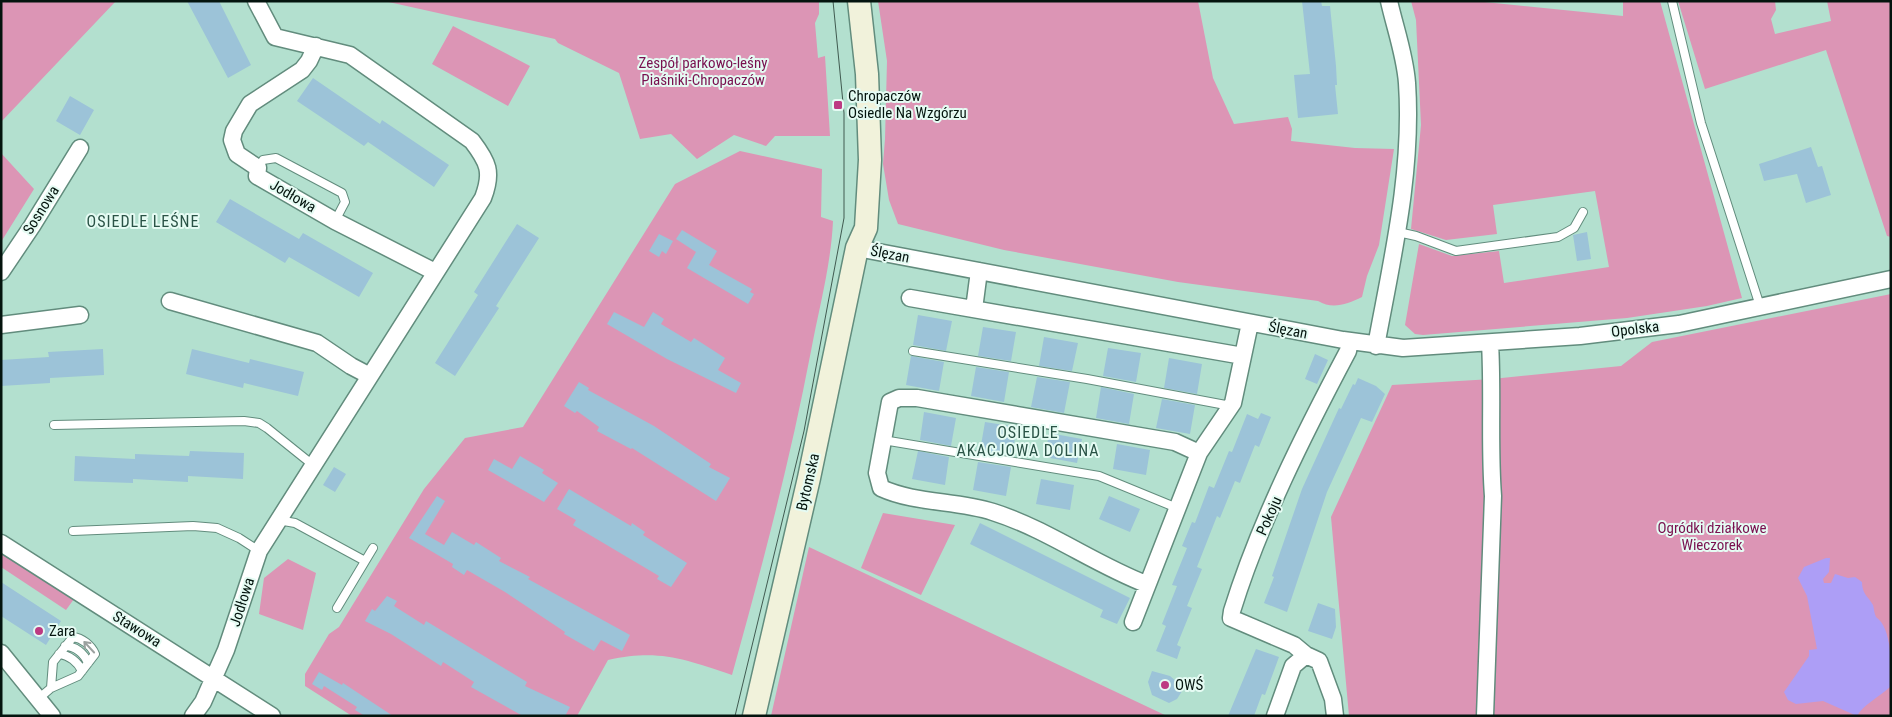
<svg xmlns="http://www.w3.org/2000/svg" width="1892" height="717" viewBox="0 0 1892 717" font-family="'Roboto Condensed',sans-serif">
<rect width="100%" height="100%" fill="#b3e0cf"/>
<!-- green -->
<path fill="#dc95b5" d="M1,1H116L1,122Z
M384,1H819V14L815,23L818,58L825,56L830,136H775L766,146L734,135L697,159L671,134L640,139L619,73L558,43L555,39Z
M878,1H1198L1213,78L1234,124L1288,117L1292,129L1291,141L1355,148L1394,149L1379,245L1367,276L1362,297C1347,304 1333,310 1318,301L1178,282L1004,250L898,224L889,200L883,164L885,139L887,61Z
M1411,1H1475L1623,16V1H1660L1742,298L1707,306L1627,318L1423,335L1415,334L1405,325L1419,244L1452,256L1499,251L1504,283L1609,267L1595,191L1493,205L1497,234L1446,240L1411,229L1421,125L1416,20Z
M1678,1H1775L1776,10L1771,19L1775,34L1831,21L1827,1H1891V237L1887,236L1826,50L1705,89Z
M453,26L530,66L508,106L432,64Z
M740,151L822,169L821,217L833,221C831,265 819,308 811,351C790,461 762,567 732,675C683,659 660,649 608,660L577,716H352L305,686V674L329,634L339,627L424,489L465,438L523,427L675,184Z
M1,153L34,189L1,242Z
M1891,294V716H1349L1331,517L1392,385L1492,379L1621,366L1652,342Z
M883,513L955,525L921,595L861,568Z
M809,547L1167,716H771Z
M1,553L74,599L66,610L1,567Z
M288,559L316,573L303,630L259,614L264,578Z"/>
<!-- water -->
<path fill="#ad9ef6" d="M1826,558H1830L1829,572L1823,579L1824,583H1831L1835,574L1848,578L1855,577L1862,582C1862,594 1868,596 1873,605C1874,608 1874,613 1876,617C1892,628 1892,667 1890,687C1880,696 1862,706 1857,716L1823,701L1796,704L1788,700L1784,692L1809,656V650L1817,649L1807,596L1798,578L1804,567Z"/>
<!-- building -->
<path fill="#9cc3d8" d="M187,1H219L251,65L228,78Z
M1302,1H1321L1322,6H1330L1336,66L1337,85H1335L1338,114L1298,118L1294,75L1310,74Z
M313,78L380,124L382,120L449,165L434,187L368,142L364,146L297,101Z
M70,96L94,110L80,135L56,121Z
M1811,147L1818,167L1822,166L1831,195L1806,203L1797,174L1764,181L1759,164Z
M230,199L299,239L303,233L373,273L359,297L289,257L285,263L216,222Z
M517,224L539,238L496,306L499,308L455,376L435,363L478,295L474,292Z
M682,230L717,251L709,265L752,289L750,292L754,294L748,304L687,268L696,252L676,239Z
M1587,232L1591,259L1577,261L1573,235Z
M659,234L673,241L666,254L662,251L659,257L649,251Z
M614,312L644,327L653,312L664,319L661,324L691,342L694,338L725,358L718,370L741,383L736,393L667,359L607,324Z
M918,315L952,321L946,351L913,345Z
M983,327L1016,332L1011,361L978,356Z
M1044,337L1078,343L1072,371L1039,366Z
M1108,348L1141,353L1136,382L1103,376Z
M103,349L104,375L50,378V383L1,386V360L49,357L48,352Z
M192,349L249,363L250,359L304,372L298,396L244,383L243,388L186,374Z
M1315,354L1328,360L1317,384L1305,379Z
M911,356L944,362L939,391L906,385Z
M1169,358L1202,364L1197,394L1164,388Z
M976,367L1009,372L1004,402L971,396Z
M1037,377L1070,382L1064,413L1031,407Z
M1358,378L1376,386L1385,394L1372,422L1361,418L1327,492L1287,612L1264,603L1274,577L1272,576L1302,489L1339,408L1341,409L1353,384L1355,385Z
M579,382L589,388L588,390L654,426L711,464L709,467L730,478L716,501L632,448L631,449L597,431L599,427L577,411L575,413L564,406Z
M1101,387L1134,394L1129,424L1096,418Z
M1162,399L1195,405L1190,434L1156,428Z
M924,412L956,418L951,446L920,440Z
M1261,413L1271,417L1259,447L1255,445L1240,483L1235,481L1220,518L1217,516L1197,567L1202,569L1187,606L1192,608L1177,645L1181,647L1177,659L1156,651L1166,626L1162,624L1177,586L1172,585L1187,548L1182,546L1192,522L1195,523L1209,486L1214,488L1229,451L1232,452L1247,414L1258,419Z
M985,422L1017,427L1012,456L980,451Z
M1049,433L1082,439L1077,463L1045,457Z
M1117,444L1150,450L1146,475L1113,469Z
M190,451L244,453L243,479L188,476V482L133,479V483L74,481L75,456L135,459V454L189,456Z
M918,451L949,457L945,485L912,479Z
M520,456L544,470L542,473L558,483L544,502L488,470L494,459L512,469Z
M978,462L1011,467L1006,496L973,490Z
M334,467L346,474L335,492L323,485Z
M1041,479L1074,485L1070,510L1036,504Z
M569,489L631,526L632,523L645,532L643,535L687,563L671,587L657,579L659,576L573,525L576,520L557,509Z
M437,496L445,501L425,534L444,545L452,532L474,545L476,542L501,558L499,561L530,577L528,579L630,635L622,651L601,640L594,651L564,634L565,632L505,592L467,570L464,575L452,567L453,564L409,538Z
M1109,496L1140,509L1130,532L1099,519Z
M980,523L1130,598L1117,624L1100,617L1103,610L970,544Z
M1,582L61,621L46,645L1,616Z
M387,596L397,601L394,606L424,625L426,621L527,682L525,686L570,707L565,716H523L471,687L474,682L443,662L441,666L391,634L365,621L372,609L375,611Z
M1318,603L1335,609L1336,627L1332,639L1308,631Z
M1256,649L1279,657L1265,695L1262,694L1254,716H1228Z
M1152,671L1170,676L1184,688L1177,699L1169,703L1152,695L1148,682Z
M319,672L342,685L343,683L393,716H365L355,710L357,707L324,686L322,690L312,684Z"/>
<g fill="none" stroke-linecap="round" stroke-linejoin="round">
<!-- lane casing -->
<g stroke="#628c7d" stroke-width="10">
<path id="lane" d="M1672,1L1701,123L1760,306
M258,168L263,160L276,158L342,193L345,202L335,221
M1398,232L1416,236L1456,251L1558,237L1574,228L1583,212
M913,351L1087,379L1231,406
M54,425L244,421L259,423L267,428L313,465
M883,440L1099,476L1177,508
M278,520L295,523L365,561
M73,531L193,526L217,528L239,538L259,551
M337,608L373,548
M65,646C75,646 84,653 88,663
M59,654C69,655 78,662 82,671
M38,699L51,688L78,676L95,654C91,645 82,638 73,637L53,662L51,688"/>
</g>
<!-- street casing -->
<g stroke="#628c7d" stroke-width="19">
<path id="street" d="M316,46L309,61L302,70L250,104L234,131L232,140L237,154L258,168L257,176L335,221L435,272
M857,248L1343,340L1403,348L1580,336L1679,324L1891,279
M1,272L32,226L80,148
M910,298L1243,356
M170,301L317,343L351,366L370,376
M974,309L979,271
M1,325L80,315
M1376,346C1392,259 1413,172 1407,83C1405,55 1395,28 1389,1
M1,543L272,716
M1146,584C1094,564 1047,529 993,512C957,500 916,504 881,488L877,473L890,402L899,398H917L1175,442L1199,453
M1133,622L1199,453L1233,403L1250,323
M1,653L52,716
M193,716L203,702L226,650L259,551L483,198C493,172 488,162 472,141L350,55L275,37L256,1
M1275,716L1293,666L1306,655
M1335,716L1333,699L1319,661L1306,655L1294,645L1231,618L1232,611C1260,521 1304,434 1348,351L1350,341
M1485,716L1493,496C1489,445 1493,394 1490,343"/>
</g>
<!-- secondary casing -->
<g stroke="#628c7d" stroke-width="25">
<path id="secondary" d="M754,716L809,478L857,248L866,228L870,160L867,74L859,1"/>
</g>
<!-- lane -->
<use href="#lane" stroke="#fff" stroke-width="8"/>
<!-- street -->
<use href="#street" stroke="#fff" stroke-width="16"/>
<!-- secondary -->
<use href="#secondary" stroke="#f1f2db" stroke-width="22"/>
<!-- tram -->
<path stroke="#405a50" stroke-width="1" d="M735,716L804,431L844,218V113L833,1"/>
</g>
<!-- one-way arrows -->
<defs><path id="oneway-shaft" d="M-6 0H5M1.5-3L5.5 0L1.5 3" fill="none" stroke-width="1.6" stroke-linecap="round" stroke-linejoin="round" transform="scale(1.25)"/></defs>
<use stroke="#9ba19f" href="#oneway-shaft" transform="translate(89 647) rotate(-133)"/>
<!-- markers -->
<g fill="#bd3a82" stroke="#e5fbf3" stroke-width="2">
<rect x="833" y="100" width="10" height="10" rx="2.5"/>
<circle cx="39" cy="631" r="5"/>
<circle cx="1165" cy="685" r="5"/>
</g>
<g text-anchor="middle" stroke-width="4" stroke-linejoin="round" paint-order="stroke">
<!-- park labels -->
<g font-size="15" fill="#79104f" stroke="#e5fbf3">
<text x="703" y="68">Zespół parkowo-leśny<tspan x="703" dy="17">Piaśniki-Chropaczów</tspan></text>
<text x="1712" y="533">Ogródki działkowe<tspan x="1712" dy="17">Wieczorek</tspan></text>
</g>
<!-- poi labels -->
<g font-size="15" fill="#04140e" stroke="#e5fbf3" text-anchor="start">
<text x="848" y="101">Chropaczów<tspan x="848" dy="17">Osiedle Na Wzgórzu</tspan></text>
<text x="49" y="636">Zara</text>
<text x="1175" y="690">OWŚ</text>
</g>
<!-- street labels -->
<g font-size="15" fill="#04140e" stroke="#e5fbf3">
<text transform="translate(293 196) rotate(30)" y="5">Jodłowa</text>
<text transform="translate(41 210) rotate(-58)" y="5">Sosnowa</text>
<text transform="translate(890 254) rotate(11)" y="5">Ślęzan</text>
<text transform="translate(1635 329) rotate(-7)" y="5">Opolska</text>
<text transform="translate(1288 330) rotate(11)" y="5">Ślęzan</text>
<text transform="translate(808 482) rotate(-77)" y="5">Bytomska</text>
<text transform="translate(1269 516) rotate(-66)" y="5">Pokoju</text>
<text transform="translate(242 602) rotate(-72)" y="5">Jodłowa</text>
<text transform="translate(137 629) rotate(32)" y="5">Stawowa</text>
</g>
<!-- neighbourhood labels -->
<g font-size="16" letter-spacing="1" fill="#2a5346" stroke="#e5fbf3">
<text x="143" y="227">OSIEDLE LEŚNE</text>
<text x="1028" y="438">OSIEDLE<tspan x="1028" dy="18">AKACJOWA DOLINA</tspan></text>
</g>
</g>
<!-- border -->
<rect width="1892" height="717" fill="none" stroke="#04140e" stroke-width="5"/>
</svg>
